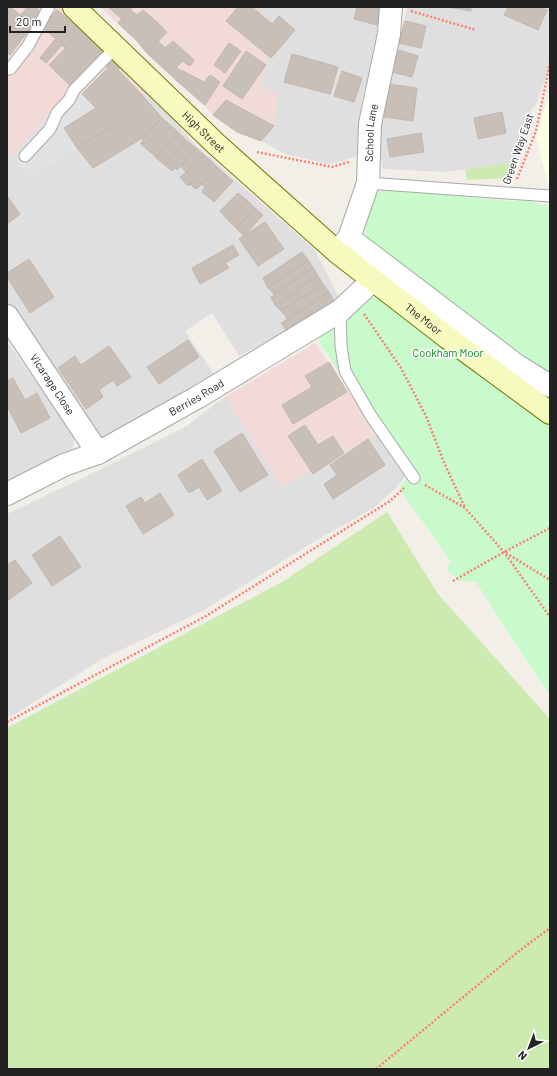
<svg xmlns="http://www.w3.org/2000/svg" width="557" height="1076" viewBox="0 0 557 1076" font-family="Barlow,sans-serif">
<rect width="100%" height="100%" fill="#f2efe9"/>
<!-- residential -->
<path fill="#e0dfdf" d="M252,7H388L362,99L361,118L366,152L343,161L328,164L285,154L261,141L275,126L260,86L248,41L264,18Z
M408,7H550V66L535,107L532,108L517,162L444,172L382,169L379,130L387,74Z
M144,87L195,144L315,250L341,302L239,356L212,313L185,331L214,374L154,413L102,441L7,303V151L12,157Z
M7,342L75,435L72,453L7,485Z
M225,397L282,486L377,433L405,477L395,489L372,509L317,540L204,610L102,659L7,719V514L95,472L185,427Z"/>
<!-- commercial -->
<path fill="#f2dad9" d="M7,7H60L144,87L142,95L77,148L29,179L7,151Z
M100,7H252L265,17L248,41L269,58L260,86L277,93L275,126L261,141L236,131L216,117L144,51L137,41Z
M315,343L377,433L282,487L225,397Z"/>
<!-- education -->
<path fill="#ffffe5" d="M550,92V192L536,136Z"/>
<!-- grass -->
<path fill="#cdebb0" d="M517,162L513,172L508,178L467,180L465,169Z
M387,512L438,594L550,719V1069H7V728L282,582Z"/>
<!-- park -->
<path fill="#c8facc" d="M382,190H402L506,201L523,200L550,206V694L528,663L476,582L459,581L447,569L451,561L409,503L399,488L412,473L349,387L318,340L356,305L365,254L367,216L375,195Z"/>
<!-- parking -->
<path fill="#e2e2e2" d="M73,85L96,108L77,148L29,179L12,157Z"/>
<!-- building -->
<path fill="#c7bfb8" stroke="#c4b6ab" d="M7,7H10L21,15L7,34Z
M27,7H35L42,13L10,55L7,53V34Z
M108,7H133L122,19Z
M238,7H252L272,24L279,16L295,30L271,58L226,21Z
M357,7H381L377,25L354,19Z
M448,7H471V11Z
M508,7H540L547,10L538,30L504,15Z
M57,10L70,21L55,38L42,27Z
M130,10L137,15L143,10L158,23L138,42L118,23Z
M70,21L82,31L65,48L62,45L46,63L40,58Z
M405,21L426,26L421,48L399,43Z
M158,23L167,32L147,53L138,42Z
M82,31L92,40L59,75L49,65Z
M92,40L104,50L71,86L59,75Z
M158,41L165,48L173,41L181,48L162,67L147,53Z
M229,43L241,51L225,73L214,65Z
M181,48L194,60L190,66L182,61L176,68L185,72L177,81L162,67Z
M399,50L418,56L412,77L392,72Z
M246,51L266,65L242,99L223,86Z
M292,54L338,67L330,94L284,82Z
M113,60L121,67L118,70L142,95L112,126L77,148L64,128L96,108L82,94L108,68L107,66Z
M342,71L362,78L354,102L334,96Z
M185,72L204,82L210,75L220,82L205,105L177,81Z
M388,84L417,88L413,121L384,117Z
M142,95L162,118L144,137L93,168L77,148L112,126Z
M226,100L274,126L261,141L237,132L213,115Z
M502,112L506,133L478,139L474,118Z
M162,118L168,123L153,139L141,144L144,137Z
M168,123L179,133L156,157L141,144L153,139Z
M179,133L186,140L165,165L156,158Z
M421,133L424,152L390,157L387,139Z
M186,140L196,148L177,170L175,168L172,171L165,165Z
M196,148L204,155L186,172L181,166Z
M204,155L211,161L188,186L180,177L190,169Z
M211,161L218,168L199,187L195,189L190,184Z
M218,168L226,175L207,196L202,192L205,187L201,184Z
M226,175L233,181L214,202L207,196Z
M238,193L248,201L229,221L220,211Z
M7,196L20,214L7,224Z
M248,201L255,208L236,228L229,221Z
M255,208L263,215L244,236L236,228Z
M265,222L284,249L258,266L239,239Z
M233,245L239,255L225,263L229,268L200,284L192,268Z
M302,252L308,260L268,288L263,278Z
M29,259L54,297L30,313L7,277V273Z
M308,260L313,268L274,294L268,288Z
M313,268L318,276L297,289L298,291L275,305L271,297Z
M318,276L323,284L303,298L302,296L281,311L275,305L298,291L297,289Z
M323,284L329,292L308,305L309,306L288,319L281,311Z
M329,292L334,301L287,331L281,323L309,306L308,305Z
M188,340L199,357L159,384L147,367Z
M109,346L131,377L117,386L113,380L99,390L103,397L86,409L58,368L75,356L81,365Z
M329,362L347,392L293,424L282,405L312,387L305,376Z
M13,378L25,400L37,393L50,418L21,433L7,406V381Z
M305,425L318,445L333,436L344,453L313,474L288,436Z
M242,433L268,475L240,492L214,451Z
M368,439L385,465L333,499L324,484L337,475L330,465Z
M202,459L222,491L207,500L199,487L189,493L178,475Z
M160,493L174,515L143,534L126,506L141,497L145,503Z
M60,536L81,567L52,586L32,555Z
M15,560L32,583L7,601V565Z"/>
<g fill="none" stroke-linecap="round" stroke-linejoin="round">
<!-- lane casing -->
<g stroke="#a9a9a9" stroke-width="13">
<path id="lane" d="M7,69H10L28,46L49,7
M25,156L50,129L57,113L69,100L74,90L115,48
M368,183L550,196
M340,311L341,346L345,371L371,416L414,478"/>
</g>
<!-- street casing -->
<g stroke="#a9a9a9" stroke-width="24">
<g id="street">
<path d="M349,238L516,365L550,386"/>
<path id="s1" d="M337,252L349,238L368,183L370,124L389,34L391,7"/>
<path id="s2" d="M7,316L98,453"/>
<path id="s3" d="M7,494L64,465L98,453L198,397L340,311L373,280"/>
</g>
</g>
<!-- secondary casing -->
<g stroke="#707d05" stroke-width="24">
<g id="secondary">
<path id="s4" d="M74,7L216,144L337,252L448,338L550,413"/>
</g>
</g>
<!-- path -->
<path stroke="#fa8072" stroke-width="2.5" stroke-dasharray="2 2" stroke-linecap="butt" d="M411,11L476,30
M257,152L332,167L349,162
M517,179L536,131L550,63
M364,314L401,368L426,416L443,460L465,508
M425,485L465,508L504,552L550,617
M506,553L550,580
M453,581L504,552L550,528
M7,722L206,616L390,501L404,488
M376,1069L519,951L550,928"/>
<!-- lane -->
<use href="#lane" stroke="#fff" stroke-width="11"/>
<!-- street -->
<use href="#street" stroke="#fff" stroke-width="22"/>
<!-- secondary -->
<use href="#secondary" stroke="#f7fabf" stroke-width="22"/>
</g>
<g text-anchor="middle" stroke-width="3" stroke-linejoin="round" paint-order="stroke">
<!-- street labels -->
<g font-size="11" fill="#222" stroke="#fff">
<text dy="4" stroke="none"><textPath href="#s4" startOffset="180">High Street</textPath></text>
<text dy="4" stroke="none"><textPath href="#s1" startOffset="127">School Lane</textPath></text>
<text transform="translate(518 149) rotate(-71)" y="4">Green Way East</text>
<text dy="4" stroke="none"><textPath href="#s4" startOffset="469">The Moor</textPath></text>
<text dy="4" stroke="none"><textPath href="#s2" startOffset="82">Vicarage Close</textPath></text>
<text dy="4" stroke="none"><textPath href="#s3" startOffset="213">Berries Road</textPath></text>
</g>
<!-- park labels -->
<g font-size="11" fill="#0c8416" stroke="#fff">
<text x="448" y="357">Cookham Moor</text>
</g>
</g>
<!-- border -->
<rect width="557" height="1076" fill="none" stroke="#222222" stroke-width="16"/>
<!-- north arrow -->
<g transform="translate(529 1048) rotate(222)" stroke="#ffffff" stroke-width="3" paint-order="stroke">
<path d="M0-3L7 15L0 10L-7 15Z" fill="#222222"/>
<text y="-6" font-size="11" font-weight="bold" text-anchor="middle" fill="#222222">N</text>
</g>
<!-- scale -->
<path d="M10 26v6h55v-6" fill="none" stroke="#222222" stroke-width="2"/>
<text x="16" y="26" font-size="12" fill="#222222" stroke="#ffffff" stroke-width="3" paint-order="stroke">20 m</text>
</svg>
